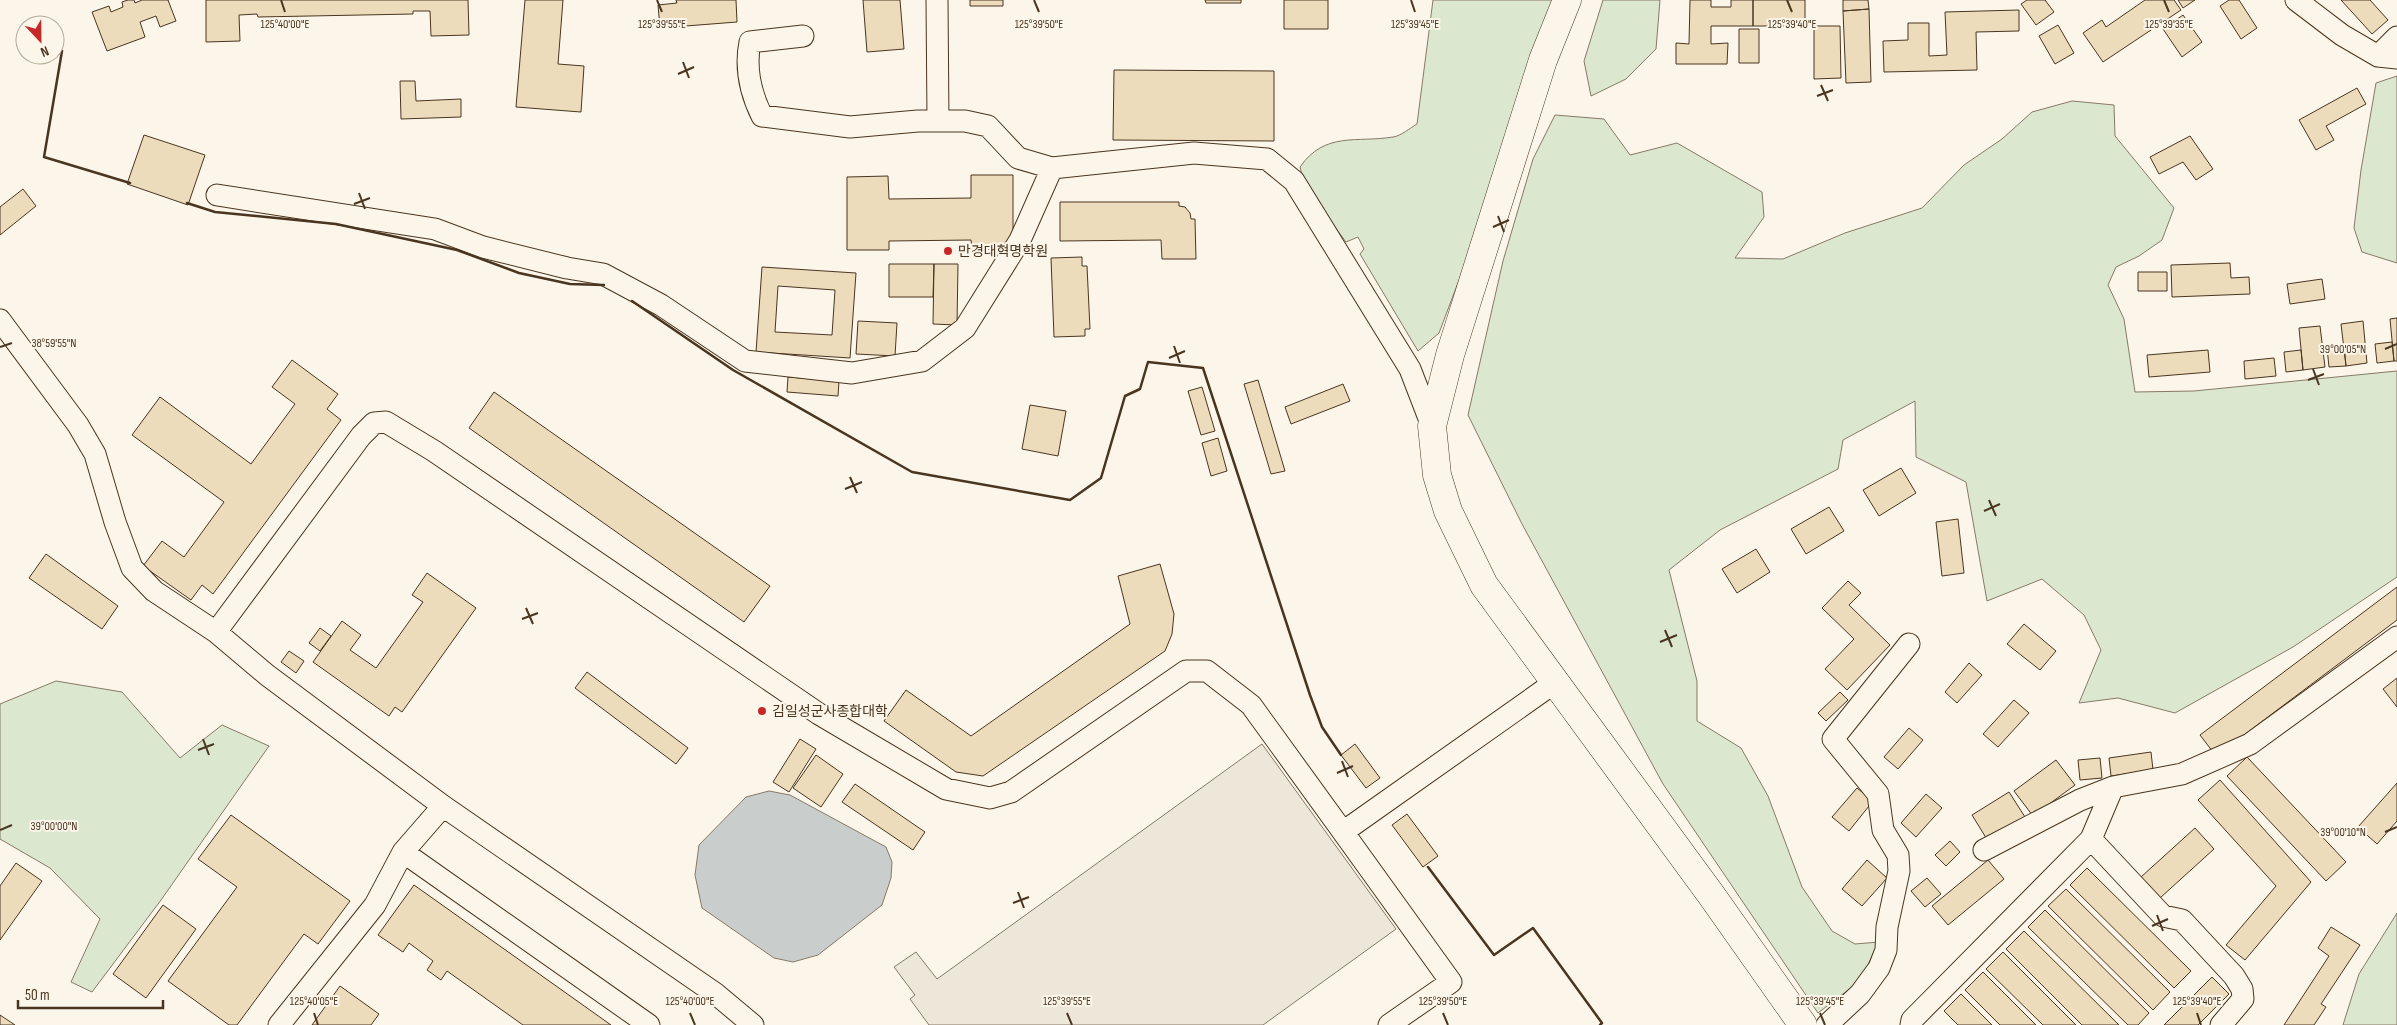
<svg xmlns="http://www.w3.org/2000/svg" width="2397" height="1025" viewBox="0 0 2397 1025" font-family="'Sofia Sans Condensed','Noto Sans KR',sans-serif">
<rect width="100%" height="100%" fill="#fbf6e9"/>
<!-- green -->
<path fill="#dce7d0" stroke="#887966" d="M1433,0H1558L1496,182L1439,333L1418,351L1360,254L1364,249L1358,237L1346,242L1305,187L1300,167C1325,131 1357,143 1393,137C1401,136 1410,128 1417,124Z
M1603,0H1660L1656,49L1626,79L1591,96L1584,61Z
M2397,76V263L2362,252L2354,228L2361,170L2376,83Z
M2072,101L2114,105L2115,136L2174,208L2162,240L2139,256L2116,267L2108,285L2124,319L2135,392L2194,391L2397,371V577L2293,647L2175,713L2118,698L2079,703L2101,650L2084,615L2042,579L1987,601L1966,482L1916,457L1915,401L1843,440L1838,469L1720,530L1669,570L1697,681V721L1741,748L1768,796L1802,887L1832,931L1855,944L1879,942L1860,981L1818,1013L1663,784L1522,524L1468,415L1503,261L1533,159L1555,115L1604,119L1630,155L1677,143L1762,192L1764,217L1735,258L1783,259L1845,233L1922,208L1964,165L2002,139L2032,112Z
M56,681L122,692L180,758L222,725L269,746L161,900L92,992L71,982L100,919L50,868L0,839V704Z
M2397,913V1025H2343L2359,974Z"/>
<!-- parking -->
<path fill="#ede7d9" stroke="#887966" d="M1262,744L1396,929L1263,1025H929L910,999L915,995L894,967L916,952L937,979Z"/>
<!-- water -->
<path fill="#c9cecd" stroke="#887966" d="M769,791L790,795L886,847L892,862L891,878L882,905L818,955L793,962L774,958L702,908L695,875L699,845L746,797Z"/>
<!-- building -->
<path fill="#ecdcbc" stroke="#4a3520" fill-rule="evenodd" d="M128,0H134L135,3L142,0H168L176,21L160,27L156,16L140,22L145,37L107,51L92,12L109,6L111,12L123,7L122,2Z
M206,0H468L469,35L431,36L430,11H413V14L258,17L257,14L239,15L240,41L206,42Z
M525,0H563L558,64L584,66L581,112L516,107Z
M676,0H736L737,22L660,28L658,5L677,3Z
M863,0H900L904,49L867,52Z
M970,0H1003V6H970Z
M1205,0H1241V3H1206Z
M1284,0H1328V29H1284Z
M1690,0H1711V7H1731V0H1753V26H1711V44L1728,43L1727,64H1676V43L1689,44Z
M1753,0H1805V26H1753Z
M1843,0H1868L1869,9L1843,11Z
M2027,0H2045L2054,12L2036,25L2021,4Z
M2145,0H2174L2181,10L2103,62L2083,33L2102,20L2106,27Z
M2178,0H2195L2183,8Z
M2229,0H2239L2257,28L2241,39L2220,6Z
M2341,0H2370L2388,20L2372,34Z
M1869,9L1871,82L1846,83L1843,11Z
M2019,10V31L1976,32L1977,70L1884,72L1883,41L1908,40V23H1929V56L1947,55L1945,12Z
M2183,15L2202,42L2182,57L2163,29Z
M2058,25L2074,53L2055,64L2039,36Z
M1814,26H1840L1841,78L1814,79Z
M1739,29H1759V63H1739Z
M1114,70L1274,71V141L1113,140Z
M400,81H415L416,101L461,99V117L401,119Z
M2357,88L2366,104L2326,126L2334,140L2316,150L2299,120Z
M144,135L205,155L188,205L127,184Z
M2190,136L2213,169L2196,180L2183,162L2159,174L2150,157Z
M971,175H1013V249H972L971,240L889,241V250H847V177L888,176L889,199L971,198Z
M23,189L36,206L0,235V207Z
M1060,202H1179V206L1185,207L1190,213L1191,219H1195L1196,259H1162L1161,240L1060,241Z
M1082,257V266H1087L1090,329H1085V336L1054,337L1051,258Z
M2230,263L2231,278L2249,277L2250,294L2172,297L2171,265Z
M889,264H934L933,297H889Z
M934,264H958L957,325L933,324Z
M762,267L856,273L850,358L756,352ZM778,286L835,290L832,335L775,332Z
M2138,272H2167V291H2138Z
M2322,279L2325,299L2290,304L2287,284Z
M2397,318V361H2394L2390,319Z
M858,321L897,323L895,356L856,354Z
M2363,321L2367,363L2346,366L2341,324Z
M2320,326L2325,367L2303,370L2299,328Z
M2392,342L2394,361L2377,363L2375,344Z
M2344,346L2346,366L2329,367L2327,348Z
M2208,350L2210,372L2149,377L2147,355Z
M2301,350L2303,370L2286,372L2284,352Z
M2274,358L2276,376L2245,379L2244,361Z
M292,360L338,394L327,409L341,420L213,594L202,585L191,600L143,566L162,541L184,557L224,502L132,435L160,397L251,464L295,404L272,387Z
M788,377L839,381L838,396L787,392Z
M1258,380L1285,471L1271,474L1244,384Z
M1343,384L1350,401L1291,424L1285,407Z
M1202,387L1215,431L1201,435L1188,391Z
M494,392L770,586L744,622L469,428Z
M1030,405L1066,411L1058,456L1022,449Z
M1218,438L1227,471L1211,476L1202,443Z
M1901,468L1916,493L1879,516L1863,490Z
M1829,507L1844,531L1806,554L1791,529Z
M1958,519L1964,573L1942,576L1936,522Z
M1756,549L1770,572L1737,593L1722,569Z
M46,554L118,606L102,629L29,578Z
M1160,564L1174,614L1172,634L1165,651L983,776L956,772L884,721L906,690L971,736L1130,624L1118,576Z
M427,573L476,608L402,712L395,707L389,716L313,662L342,621L361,635L350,650L376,668L423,602L412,595Z
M1848,581L1861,593L1849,605L1890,645L1847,690L1825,669L1854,639L1822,608Z
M2397,587V620L2216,756L2200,735Z
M2024,624L2056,651L2040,670L2007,644Z
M320,628L331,636L320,651L309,643Z
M289,651L304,661L296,673L281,662Z
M1969,663L1982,675L1957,703L1945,692Z
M587,672L688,748L676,764L575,688Z
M2397,678V707L2383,689Z
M1840,692L1848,700L1826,721L1818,713Z
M2014,700L2029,713L1998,747L1983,734Z
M1909,728L1923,740L1898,769L1884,757Z
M800,739L816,749L789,792L773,782Z
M1355,744L1380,778L1366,788L1341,755Z
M2151,752L2153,770L2111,776L2109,758Z
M816,755L843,774L821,807L793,788Z
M2247,757L2346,862L2326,881L2227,776Z
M2100,758L2102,778L2080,780L2078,760Z
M2056,760L2075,785L2033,816L2014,791Z
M2220,780L2311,882L2245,960L2226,945L2276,886L2198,800Z
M2397,783V821L2377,844L2358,827Z
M855,784L925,832L913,850L842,802Z
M1857,788L1873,801L1849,831L1832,817Z
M2009,792L2025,817L1988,841L1972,815Z
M1926,794L1942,808L1916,837L1901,823Z
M1407,814L1438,856L1423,867L1392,825Z
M231,815L350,901L318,944L304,934L237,1025H229L168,981L237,887L198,859Z
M2195,828L2214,849L2160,898L2141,877Z
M1950,841L1960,852L1946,866L1935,855Z
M1867,860L1887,878L1862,906L1842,889Z
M1988,860L2004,879L1948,925L1932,906Z
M16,863L42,881L0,940V886Z
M2087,868L2191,971L2174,988L2070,885Z
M1927,878L1941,894L1925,907L1911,891Z
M414,885L611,1025H523L447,971L441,980L427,970L433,961L409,943L403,952L378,935Z
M2066,889L2170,992L2153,1010L2048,906Z
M163,905L196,929L146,998L113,974Z
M2045,910L2149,1013L2138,1025H2128L2028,927Z
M2331,927L2360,945L2321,1004L2326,1007L2314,1025H2284L2329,956L2318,948Z
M2024,931L2119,1025H2082L2006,949Z
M2003,952L2076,1025H2043L1986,969Z
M1983,972L2036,1025H2000L1965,990Z
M2212,977L2229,994L2198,1025H2164Z
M340,986L379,1014L371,1025H312Z
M1961,994L1992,1025H1958L1944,1011Z
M0,1015L15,1025H0Z"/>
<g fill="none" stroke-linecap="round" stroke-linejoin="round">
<!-- minor casing -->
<g stroke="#4a3520" stroke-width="23">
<path id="minor" d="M937,0L938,121
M2296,0L2342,35L2378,56L2397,58
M803,36L750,42C745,67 750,92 762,116L850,127L918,121H965L988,126L1018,158L1052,168L1194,153L1267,159L1294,181L1410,369L1432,426
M2378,56L2397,37
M217,195L435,229L483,247L567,268L603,274L661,305L745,361L852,373L922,361L965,328L1020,240L1052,168
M0,320L78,425L95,454L115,522L132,568L154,591L216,632L267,675L443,806L716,994L753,1025
M216,632L361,436L374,423L386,422L434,451L819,714L946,789L990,798L1011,792L1186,671H1207L1251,705L1343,832
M1984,850L2080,800L2113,787
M403,852L649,1025
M279,1025L375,905L403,852L443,806
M1389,1025L1451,982L1343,832L1554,683
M1827,1025L1860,994L1879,968L1886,950L1887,927L1899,871L1898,855L1883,830L1878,794L1833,739L1909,644
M1911,1025L1912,1020L2091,839
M2221,1025L2243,999L2242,989L2234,976L2182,920L2163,916L2091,839L2113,787L2182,774L2250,744L2397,637"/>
</g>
<!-- major casing -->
<g stroke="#4a3520" stroke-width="29">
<path id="major" d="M1567,0L1543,60L1450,355L1432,426L1437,475L1448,511L1484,585L1712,896L1803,1025"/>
</g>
<!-- minor -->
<use href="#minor" stroke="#fbf6e9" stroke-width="21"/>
<!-- major -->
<use href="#major" stroke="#fbf6e9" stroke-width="28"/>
<!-- wall -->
<path stroke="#4a3520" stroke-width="2.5" d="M62,51L44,157L130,183
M187,203L215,212L336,224L457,250L519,273L570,284L604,285
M632,301L733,370L912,472L1070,500L1101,478L1125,396L1140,389L1148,362L1203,368L1310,695L1322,727L1341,755
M1428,867L1494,955L1533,928L1602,1023L1600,1025"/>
</g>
<!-- ticks -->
<path fill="none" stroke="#4a3520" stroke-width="2" d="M281,0L285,12M657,0L662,12M1034,0L1039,12M1411,0L1415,12M1787,0L1792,12M2164,0L2169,12M683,62L689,78M678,74L694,67M1821,85L1828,101M1817,96L1833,90M359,193L365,209M354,204L370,198M1498,216L1504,232M1493,227L1509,220M1174,346L1180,363M0,347L12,343M2385,349L2397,344M1169,358L1185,351M2313,369L2319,385M2308,380L2324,374M850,477L857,493M845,489L862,482M1989,500L1996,516M1984,511L2000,504M526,608L533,624M522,619L538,613M1665,630L1672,647M1660,642L1677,635M203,739L209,755M198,750L214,744M1342,761L1348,777M1337,773L1353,766M0,830L12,825M2385,832L2397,827M1018,892L1024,908M1013,903L1029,897M2157,915L2163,931M2152,926L2168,919M314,1013L318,1025M690,1013L695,1025M1067,1013L1072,1025M1443,1013L1448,1025M1820,1013L1825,1025M2197,1013L2201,1025"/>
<!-- markers -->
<g fill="#c62828" stroke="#fbf6e9" stroke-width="2">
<circle cx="948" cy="251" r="5"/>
<circle cx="762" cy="711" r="5"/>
</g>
<g text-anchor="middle" stroke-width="4" stroke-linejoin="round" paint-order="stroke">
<!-- poi labels -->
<g font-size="14" fill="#4a3520" stroke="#fbf6e9" text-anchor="start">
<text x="958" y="256">만경대혁명학원</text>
<text x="772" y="716">김일성군사종합대학</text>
</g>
</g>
<g font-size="12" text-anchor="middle" fill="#4a3520" stroke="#fbf6e9" stroke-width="4" stroke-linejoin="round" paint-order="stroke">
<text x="1039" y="28">125°39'50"E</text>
<text x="2169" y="28">125°39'35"E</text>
<text x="285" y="28">125°40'00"E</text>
<text x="662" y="28">125°39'55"E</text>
<text x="1415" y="28">125°39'45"E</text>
<text x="1792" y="28">125°39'40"E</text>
<text x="54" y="347">38°59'55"N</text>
<text x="2343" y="353">39°00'05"N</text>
<text x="54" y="830">39°00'00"N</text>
<text x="2343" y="836">39°00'10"N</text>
<text x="314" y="1005">125°40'05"E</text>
<text x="690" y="1005">125°40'00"E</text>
<text x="1067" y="1005">125°39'55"E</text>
<text x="1443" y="1005">125°39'50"E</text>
<text x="1820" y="1005">125°39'45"E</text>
<text x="2197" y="1005">125°39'40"E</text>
</g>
<!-- north arrow -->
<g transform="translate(40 40) rotate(158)"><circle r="24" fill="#fbf6e9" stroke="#b4a999"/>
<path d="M0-4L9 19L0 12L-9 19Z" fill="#c62828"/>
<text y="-8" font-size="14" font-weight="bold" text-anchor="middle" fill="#4a3520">N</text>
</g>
<!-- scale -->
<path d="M18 1000v8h145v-8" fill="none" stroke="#4a3520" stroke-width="2.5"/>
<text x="25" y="1000" font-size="15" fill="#4a3520" stroke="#fbf6e9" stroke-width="4" paint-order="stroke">50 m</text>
</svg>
